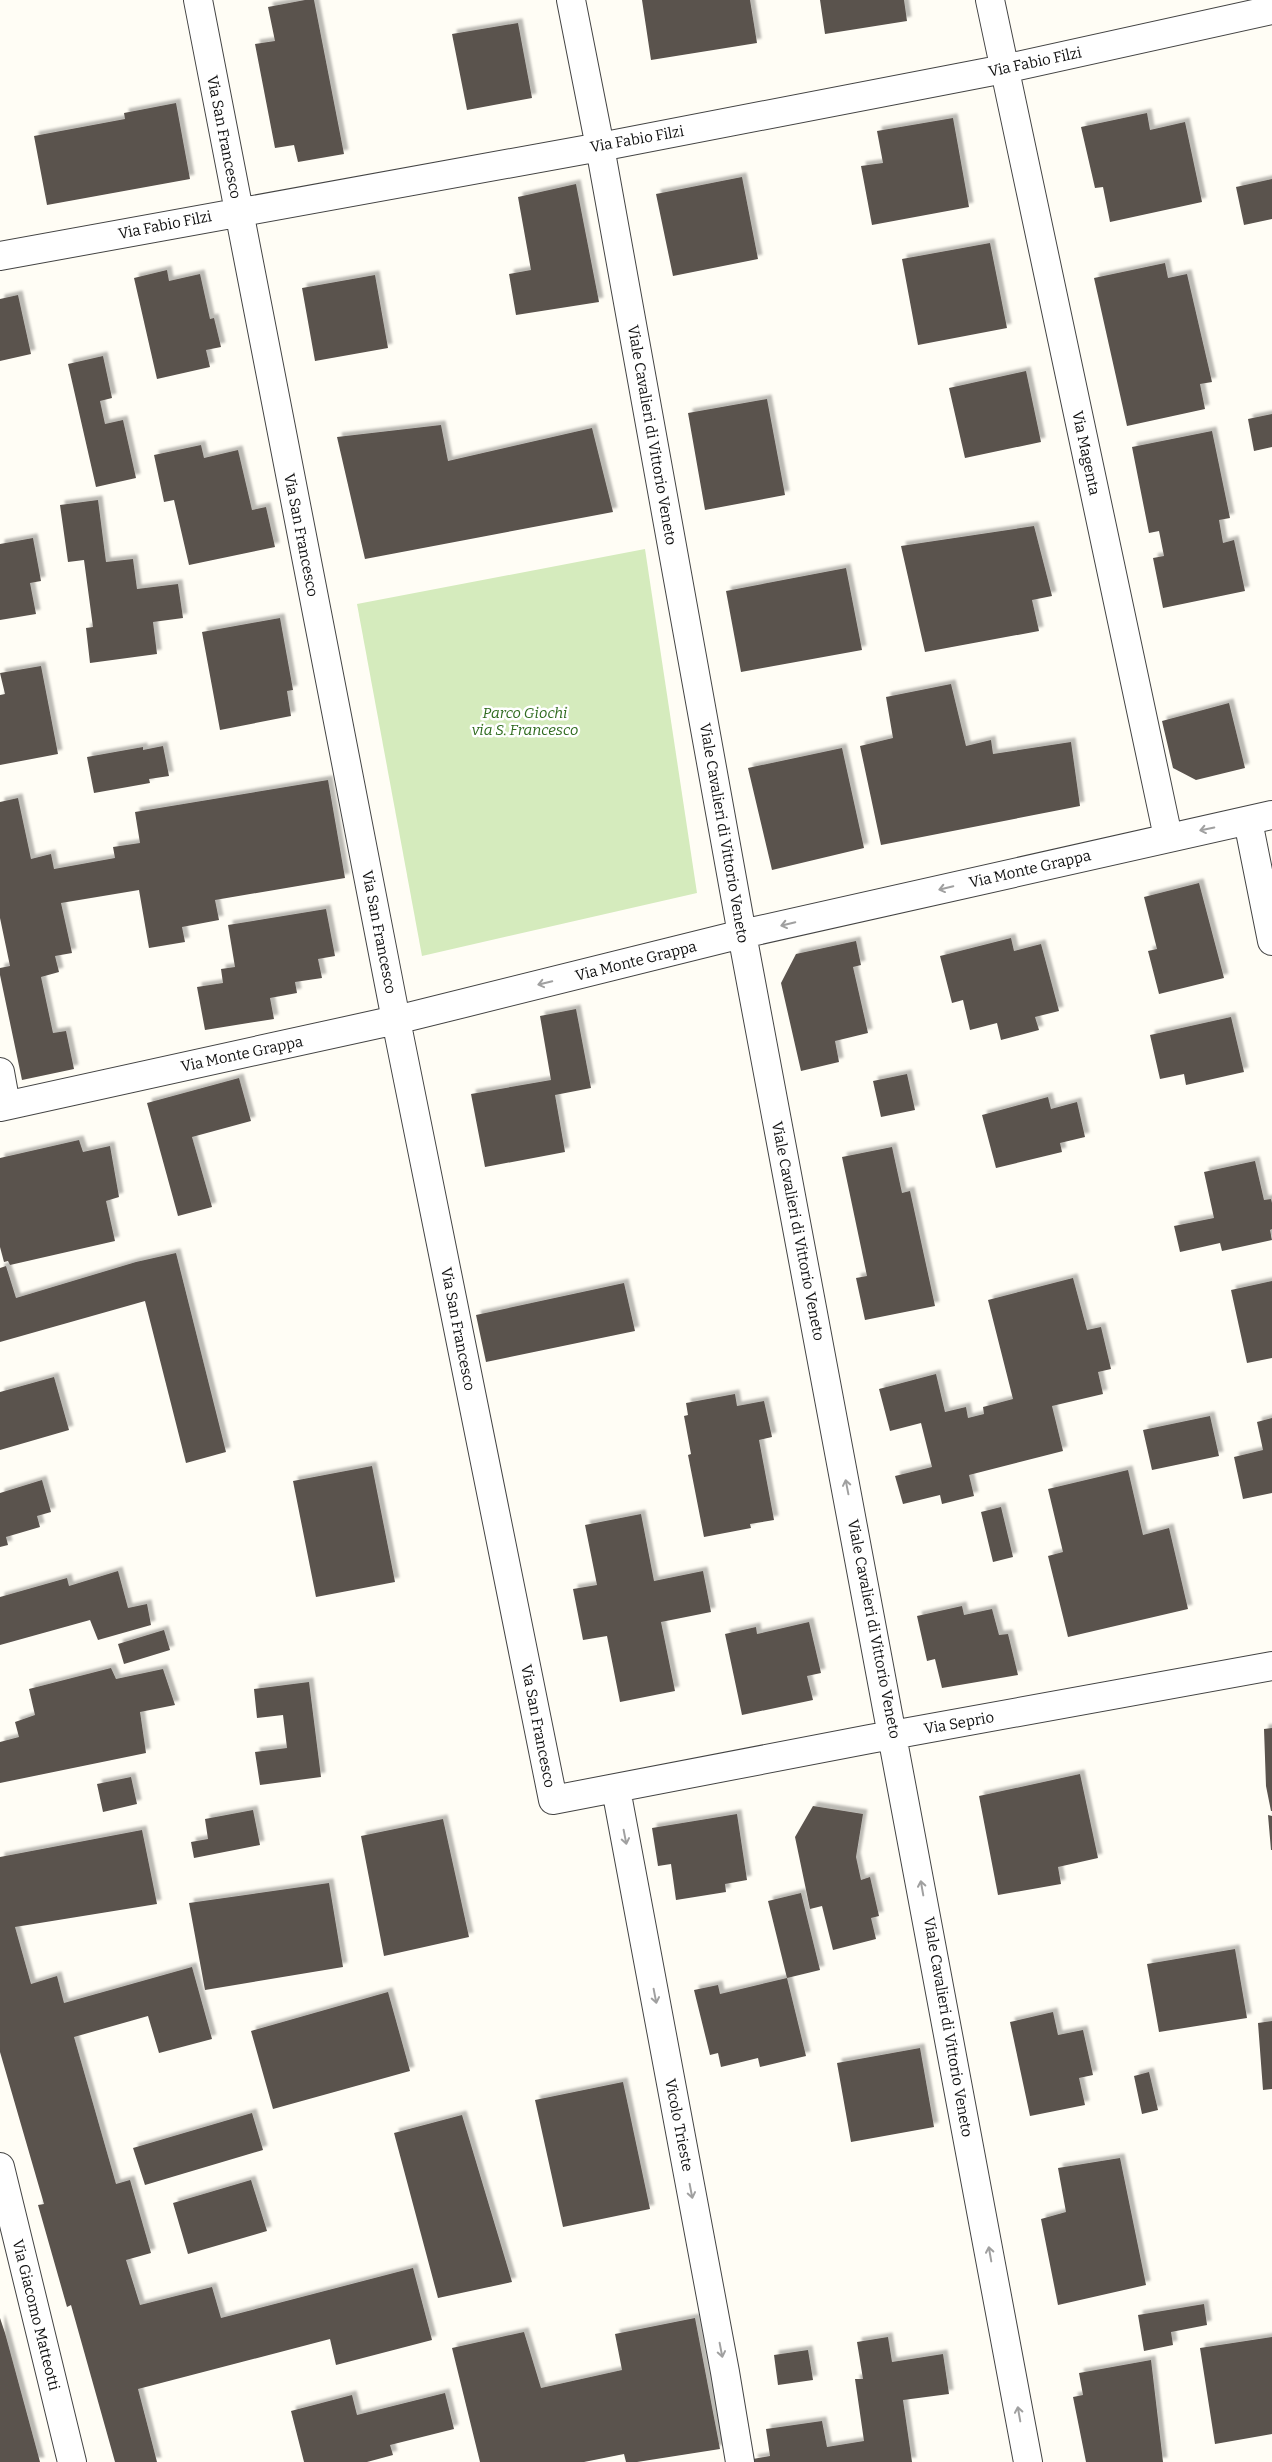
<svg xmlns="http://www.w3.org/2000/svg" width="1272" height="2462" viewBox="0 0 1272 2462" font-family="Bitter,serif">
<defs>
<filter id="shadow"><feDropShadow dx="4.5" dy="-4.5" stdDeviation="1" flood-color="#0004"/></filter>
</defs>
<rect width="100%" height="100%" fill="#fffdf5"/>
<!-- green -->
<path fill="#d5ebbd" d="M645,549L697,893L422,956L357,604Z"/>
<!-- building -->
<path fill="#5a524d" filter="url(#shadow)" d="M305,0H314L344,154L298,162L294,145L275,148L255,44L275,41L268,7Z
M642,0H750L757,43L651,60Z
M820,0H904L907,21L825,34Z
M518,23L532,98L467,110L452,34Z
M176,103L190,179L47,205L34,136L125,119L124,113Z
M1147,113L1150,130L1185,122L1202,202L1110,222L1103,187L1095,188L1081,127Z
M953,118L969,207L872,225L861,166L883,163L877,131Z
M742,177L758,259L673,276L656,194Z
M1272,179V219L1244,225L1236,187Z
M576,184L599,302L516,315L509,274L531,270L518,197Z
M990,243L1007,328L918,345L902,259Z
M1165,263L1168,278L1187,274L1212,382L1200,384L1205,409L1127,426L1094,278Z
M167,270L169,281L200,274L210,319L214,318L221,347L206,350L210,367L157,379L134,278Z
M375,275L388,348L315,361L302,288Z
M18,295L31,354L0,361V299Z
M103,356L112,398L100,401L105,424L123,420L136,478L96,487L68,364Z
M1026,371L1041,442L965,458L949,388Z
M767,399L785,495L705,510L688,413Z
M1272,414V447L1254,451L1248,419Z
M441,425L448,461L592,428L613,512L365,559L337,437Z
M1212,431L1230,518L1219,520L1223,543L1234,540L1245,591L1163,608L1153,558L1164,556L1159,531L1149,533L1132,447Z
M201,445L204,458L238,450L252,510L266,507L275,547L189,565L174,500L164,502L154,455Z
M98,500L106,562L133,559L137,589L178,584L183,618L153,622L157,654L90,663L86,628L93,627L84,560L68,562L60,505Z
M1034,526L1052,596L1032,600L1039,631L925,652L901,546Z
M33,538L41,581L30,583L36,614L0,620V544Z
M846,568L862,650L741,672L726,591Z
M280,618L293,690L287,691L291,716L220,730L202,632Z
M41,666L58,754L0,765V695L5,694L0,673Z
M951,684L966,746L991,740L993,754L1071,742L1080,806L881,845L860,746L893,738L886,697Z
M1229,703L1245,768L1196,780L1173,768L1162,721Z
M163,746L169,776L149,779L150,783L94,793L87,757L143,747V750Z
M842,748L864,848L772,870L748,768Z
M328,780L345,878L215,900L219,920L182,927L185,942L149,948L139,890L61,903L72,953L55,956L59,972L41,977L53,1033L66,1031L74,1069L22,1080L0,975V968L10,966L0,918V802L18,798L31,859L51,854L54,869L115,858L113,847L140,843L135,812Z
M1199,883L1224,978L1159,994L1148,951L1157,949L1144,897Z
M326,909L335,956L318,959L322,978L295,982L297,993L270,998L274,1019L205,1030L197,987L223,983L221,969L235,967L228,925Z
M1011,938L1014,951L1041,944L1059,1011L1035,1017L1039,1030L1001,1040L997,1023L970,1030L963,1000L952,1003L940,956Z
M856,941L861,965L853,967L868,1033L835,1041L839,1062L801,1071L781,983L796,954Z
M576,1009L591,1088L555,1095L565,1152L485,1167L471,1094L551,1080L540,1016Z
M1231,1017L1244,1072L1186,1085L1184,1074L1160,1079L1150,1035Z
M907,1074L915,1110L881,1117L873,1081Z
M239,1078L251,1121L192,1137L212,1207L178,1216L147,1103Z
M1048,1097L1051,1109L1077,1102L1085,1137L1060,1143L1062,1152L996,1168L982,1115Z
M79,1140L83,1152L110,1146L119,1197L106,1201L115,1241L10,1265L8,1261L4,1262L0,1247V1158Z
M892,1147L902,1193L910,1191L935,1306L865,1320L856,1278L867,1276L842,1157Z
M1255,1161L1264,1200L1271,1199L1272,1203V1229L1270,1230L1272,1240L1222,1251L1220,1243L1180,1252L1174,1226L1214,1218L1204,1172Z
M176,1253L226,1452L186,1463L145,1301L0,1342V1268L6,1266L16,1298L136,1262Z
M1073,1278L1087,1330L1101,1327L1111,1369L1098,1372L1103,1394L1052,1406L1063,1451L969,1475L974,1496L942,1504L940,1495L903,1504L895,1476L932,1467L921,1423L890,1431L879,1389L936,1374L945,1412L966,1407L968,1418L984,1414L983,1407L1013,1399L988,1300Z
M1272,1281V1358L1247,1363L1231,1290Z
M624,1283L635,1331L486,1362L476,1315Z
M54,1377L69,1430L0,1450V1392Z
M735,1394L737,1406L764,1401L772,1437L759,1440L774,1520L750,1524L751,1528L704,1537L688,1455L691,1454L684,1416L688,1415L686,1403Z
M1210,1416L1219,1456L1152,1470L1143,1430Z
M1272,1418V1493L1243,1499L1234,1457L1263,1450L1257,1422Z
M372,1466L395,1582L316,1597L293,1481Z
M1128,1470L1143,1535L1169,1528L1188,1609L1068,1637L1048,1556L1063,1552L1048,1489Z
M42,1480L51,1512L37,1516L40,1527L6,1537L8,1545L0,1547V1493Z
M1001,1507L1013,1557L993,1562L981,1512Z
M641,1514L654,1581L703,1571L711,1612L661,1622L675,1691L620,1702L607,1636L583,1640L573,1589L597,1585L585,1525Z
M118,1571L128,1608L147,1604L151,1625L98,1640L90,1620L0,1645V1597L67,1578L69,1586Z
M962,1606L964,1615L992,1609L999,1635L1008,1634L1018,1675L942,1688L935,1659L927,1661L917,1616Z
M809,1622L821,1673L807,1676L813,1700L742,1715L725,1634L756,1627L757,1634Z
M164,1630L170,1650L124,1664L118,1644Z
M111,1668L116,1679L163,1669L175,1705L140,1712L146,1753L0,1783V1742L19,1737L15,1722L35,1715L29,1689Z
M309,1682L321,1777L260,1785L255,1752L287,1748L283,1715L257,1718L254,1689Z
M1272,1728V1811H1271L1266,1786L1264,1729Z
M1080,1774L1098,1858L1058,1867L1061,1884L998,1895L979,1796Z
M131,1777L137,1804L103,1812L97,1784Z
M813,1806L863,1814L856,1857L861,1880L870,1877L879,1916L871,1918L876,1939L833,1950L822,1906L810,1909L795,1837Z
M253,1810L260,1845L194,1858L191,1842L208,1839L205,1819Z
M737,1814L747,1880L725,1884L726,1892L676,1900L671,1864L658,1866L652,1828Z
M1268,1815L1272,1816V1850H1271Z
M443,1819L469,1937L384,1956L361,1836Z
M142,1830L157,1904L15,1927L31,1984L57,1976L64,2003L192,1967L212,2039L159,2053L148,2016L74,2037L116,2184L130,2180L151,2253L126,2260L140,2305L212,2287L221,2318L413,2268L432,2340L336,2365L330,2339L138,2389L157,2462H115L71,2305L67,2307L38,2205L44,2204L0,2052V1857Z
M329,1883L343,1967L205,1990L189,1903Z
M801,1893L820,1970L787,1978L768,1901Z
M1235,1949L1247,2018L1159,2032L1147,1964Z
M787,1978L806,2056L760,2067L758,2058L721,2067L718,2053L710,2055L694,1990L718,1985L720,1994Z
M388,1992L410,2071L273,2109L251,2031Z
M1053,2012L1058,2035L1083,2030L1093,2075L1079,2078L1085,2105L1030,2116L1010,2022Z
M1272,2021V2089L1263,2090L1258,2023Z
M920,2048L934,2127L851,2142L837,2063Z
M1149,2072L1158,2110L1142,2114L1134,2076Z
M623,2082L650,2209L563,2227L535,2100Z
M252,2113L263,2150L145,2185L133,2148Z
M462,2115L512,2282L438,2298L394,2133Z
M1120,2158L1146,2285L1058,2305L1041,2219L1066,2212L1058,2168Z
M251,2180L267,2231L188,2254L173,2203Z
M1204,2304L1207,2325L1171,2332L1173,2345L1144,2351L1138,2315Z
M0,2318L5,2333L40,2462H0Z
M695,2318L720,2449L637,2462H626L624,2454L584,2462H480L452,2348L524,2332L541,2388L622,2370L615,2334Z
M888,2337L892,2362L943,2354L949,2394L903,2400L912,2462H754L753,2459L770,2456L766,2429L822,2421L827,2447L864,2441L855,2379H863L857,2342Z
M1272,2337V2434L1215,2444L1200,2348Z
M808,2350L813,2380L778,2385L774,2355Z
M1151,2360L1163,2462H1086L1073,2397L1083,2395L1079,2373Z
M445,2393L454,2429L390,2445L393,2455L367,2462H304L291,2411L352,2395L357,2415Z"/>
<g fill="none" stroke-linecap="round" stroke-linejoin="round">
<!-- minor casing -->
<g stroke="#444" stroke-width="30">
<path id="minor" d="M198,0L396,1020L553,1800L870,1739L1272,1666
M571,0L600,147L742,934L1028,2462
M990,0L1168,837
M0,256L600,147L1004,69L1272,10
M1248,821L1272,941
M0,1072L6,1105
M0,1107L396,1020L742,934L1272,815
M616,1789L725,2372L740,2462
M0,2167L72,2462"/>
</g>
<!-- minor -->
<use href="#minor" stroke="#fff" stroke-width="28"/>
</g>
<!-- one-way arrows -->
<defs><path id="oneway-shaft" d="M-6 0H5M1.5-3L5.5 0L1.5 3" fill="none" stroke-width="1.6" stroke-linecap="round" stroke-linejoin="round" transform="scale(1.25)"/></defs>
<g stroke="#a0a0a0">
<use href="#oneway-shaft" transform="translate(1207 829) rotate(168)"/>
<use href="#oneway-shaft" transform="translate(946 888) rotate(167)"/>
<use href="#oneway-shaft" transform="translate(788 924) rotate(167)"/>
<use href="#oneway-shaft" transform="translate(545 983) rotate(166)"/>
<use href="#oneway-shaft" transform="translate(847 1487) rotate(-101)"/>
<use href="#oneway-shaft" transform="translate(625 1837) rotate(79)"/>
<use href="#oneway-shaft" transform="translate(922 1888) rotate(-100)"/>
<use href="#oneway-shaft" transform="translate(655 1996) rotate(79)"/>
<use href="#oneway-shaft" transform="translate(691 2191) rotate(79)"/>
<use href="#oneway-shaft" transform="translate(990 2254) rotate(-100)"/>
<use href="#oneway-shaft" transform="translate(721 2350) rotate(79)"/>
<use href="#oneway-shaft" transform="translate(1019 2414) rotate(-100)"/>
</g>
<g text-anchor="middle" stroke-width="5" stroke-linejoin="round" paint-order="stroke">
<!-- street labels -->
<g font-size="15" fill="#111" stroke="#fff">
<text transform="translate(1035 62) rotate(-12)" y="5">Via Fabio Filzi</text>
<text transform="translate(224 137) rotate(79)" y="5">Via San Francesco</text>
<text transform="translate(637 139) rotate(-10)" y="5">Via Fabio Filzi</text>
<text transform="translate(165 225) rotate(-11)" y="5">Via Fabio Filzi</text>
<text transform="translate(652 435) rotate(80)" y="5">Viale Cavalieri di Vittorio Veneto</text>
<text transform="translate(1086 453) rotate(78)" y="5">Via Magenta</text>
<text transform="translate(301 535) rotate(79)" y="5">Via San Francesco</text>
<text transform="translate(724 833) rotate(80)" y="5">Viale Cavalieri di Vittorio Veneto</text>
<text transform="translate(1030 869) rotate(-13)" y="5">Via Monte Grappa</text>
<text transform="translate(379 932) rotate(79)" y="5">Via San Francesco</text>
<text transform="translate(636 961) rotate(-14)" y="5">Via Monte Grappa</text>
<text transform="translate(242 1054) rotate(-12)" y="5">Via Monte Grappa</text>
<text transform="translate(798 1231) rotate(79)" y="5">Viale Cavalieri di Vittorio Veneto</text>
<text transform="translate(458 1329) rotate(79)" y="5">Via San Francesco</text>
<text transform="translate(874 1629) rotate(79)" y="5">Viale Cavalieri di Vittorio Veneto</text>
<text transform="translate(959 1723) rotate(-10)" y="5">Via Seprio</text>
<text transform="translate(538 1726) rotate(79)" y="5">Via San Francesco</text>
<text transform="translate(948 2027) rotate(80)" y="5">Viale Cavalieri di Vittorio Veneto</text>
<text transform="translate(679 2125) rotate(79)" y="5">Vicolo Trieste</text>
<text transform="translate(36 2315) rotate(76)" y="5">Via Giacomo Matteotti</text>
</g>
<!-- park labels -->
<g font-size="15" font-style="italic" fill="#2f6b1f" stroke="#fff">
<text x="525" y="718">Parco Giochi<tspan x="525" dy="17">via S. Francesco</tspan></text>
</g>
</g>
</svg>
